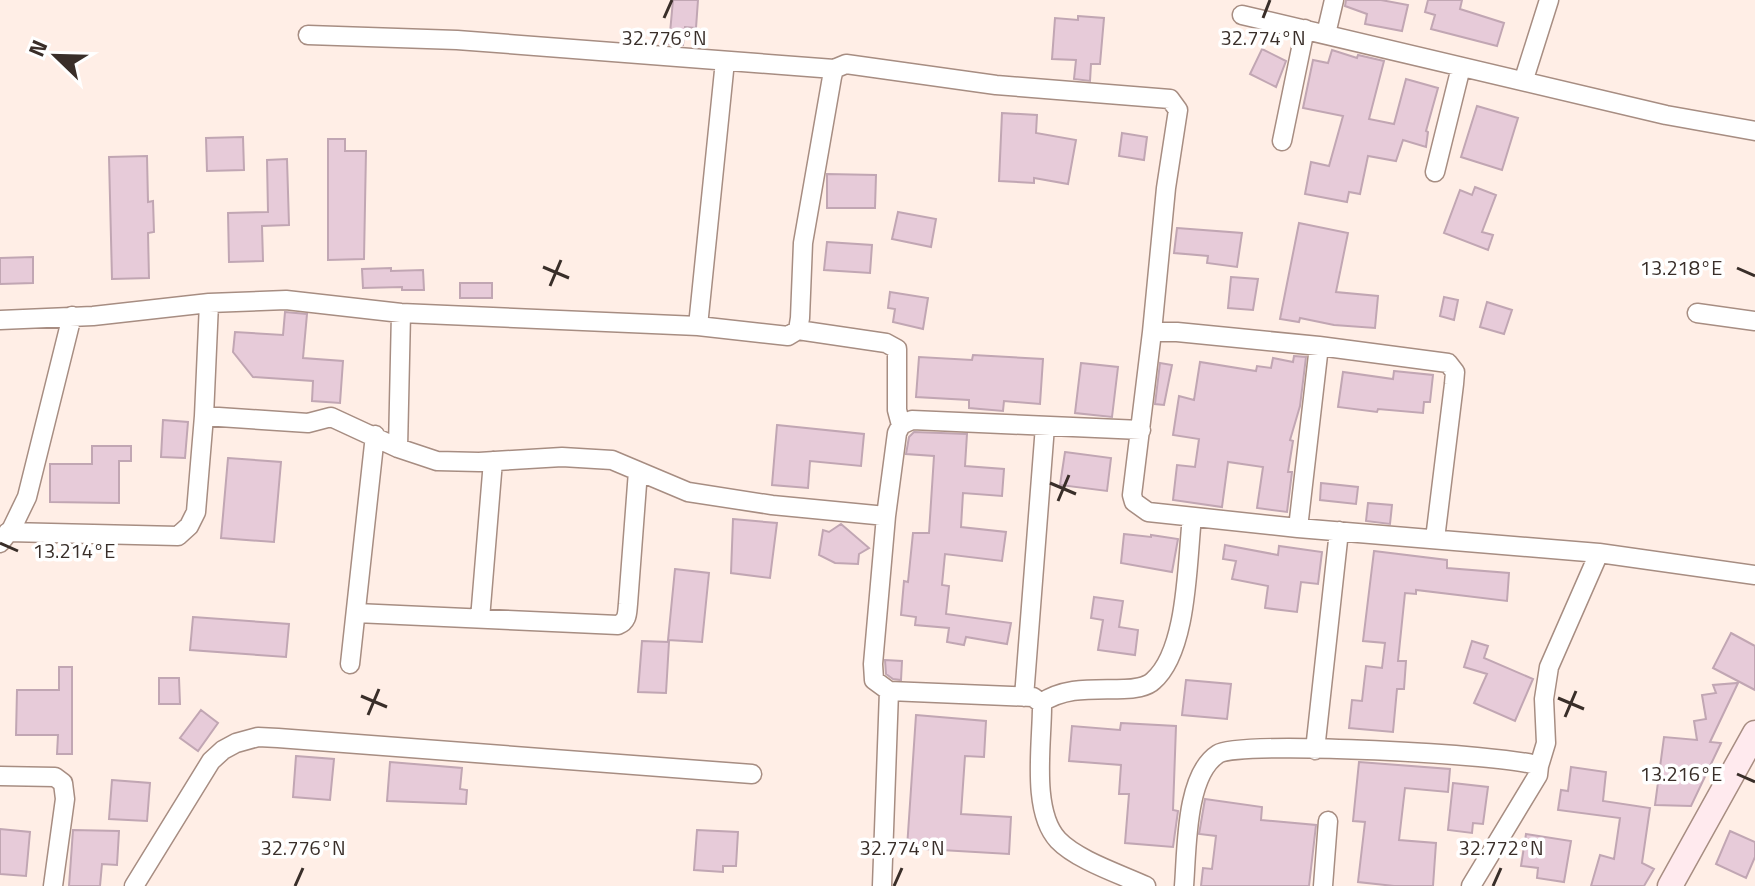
<svg xmlns="http://www.w3.org/2000/svg" width="1755" height="886" viewBox="0 0 1755 886" font-family="'Titillium Web',sans-serif">
<rect width="100%" height="100%" fill="#ffeee6"/>
<!-- building -->
<path fill="#e7cbd9" stroke="#c1a6b3" stroke-width="2" d="M673,0H698L696,28L685,27L683,45L669,44Z
M1346,0H1381L1408,5L1402,31L1365,24L1367,14L1345,6Z
M1428,0H1462L1460,9L1504,23L1497,46L1431,29L1435,15L1425,12Z
M1078,16L1104,18L1100,64H1091L1090,81L1074,79L1076,60L1052,59L1055,18L1078,20Z
M1262,49L1286,61L1276,87L1250,74Z
M1332,50L1357,58L1358,55L1384,61L1369,119L1394,124L1406,79L1438,88L1426,131L1428,132L1426,147L1403,140L1396,161L1368,156L1360,194L1349,192L1347,202L1305,194L1311,162L1329,166L1343,116L1303,108L1313,60L1328,63Z
M1477,106L1518,118L1502,170L1461,157Z
M1002,113L1037,115L1036,133L1076,140L1068,184L1034,178V183L999,181Z
M1122,133L1147,137L1144,160L1119,156Z
M243,137L244,170L207,171L206,138Z
M328,139H345V151H366L364,259L328,260Z
M147,156L148,202L153,201L154,232L148,233L149,278L112,279L109,157Z
M287,159L289,225L262,226L263,261L229,262L228,213L268,212L267,160Z
M827,174L876,175L875,208H827Z
M1475,187L1496,195L1482,232L1493,235L1488,250L1444,233L1460,190L1472,195Z
M898,212L936,219L931,247L892,239Z
M1299,223L1348,233L1336,292L1378,296L1375,328L1334,325L1300,318L1299,322L1280,319Z
M1177,228L1242,233L1237,267L1207,263L1208,256L1174,253Z
M827,242L872,245L870,273L824,270Z
M33,257V283L0,284V258Z
M391,268V271L423,270L424,290H402V287L363,288L362,269Z
M1231,277L1258,279L1253,310L1228,308Z
M460,283H492V298H460Z
M890,292L928,298L923,329L893,322L895,309L888,308Z
M1444,297L1458,300L1454,320L1440,316Z
M1487,302L1512,310L1504,334L1480,327Z
M285,312L307,314L303,358L343,361L340,403L312,401L313,381L253,377L233,352L235,332L283,335Z
M973,355L1043,359L1040,404L1004,401L1003,411L969,408V400L916,397L919,357L972,360Z
M1294,356L1306,357L1300,406L1290,440L1293,441L1288,472H1292L1287,512L1257,508L1263,467L1228,462L1222,507L1173,500L1177,465L1195,467L1199,439L1173,435L1179,396L1194,400L1200,362L1256,371L1257,366L1271,368L1273,358L1293,362Z
M1081,363L1118,367L1112,417L1075,413Z
M1160,363L1172,365L1164,405L1155,404Z
M1394,371L1433,375L1430,402H1424L1423,413L1378,409L1377,412L1338,407L1343,372L1393,379Z
M163,420L188,422L185,458L161,457Z
M777,425L864,434L861,466L810,461L808,488L772,485Z
M914,432L967,434L965,466L1004,469L1002,496L963,493L961,527L1006,532L1002,561L945,554L942,585L949,586L946,614L1011,623L1007,644L966,637L964,645L947,642L949,628L915,625L916,617L901,615L904,581L908,582L913,533H929L934,456L906,454L909,437Z
M92,446H131V461H119V503L50,502V464H92Z
M1065,452L1111,458L1107,491L1060,485Z
M228,458L281,462L274,542L221,538Z
M1321,483L1358,487L1356,504L1320,500Z
M1368,503L1392,505L1390,524L1366,521Z
M733,519L777,523L770,578L731,573Z
M841,524L869,548L859,554L858,564L835,563L819,555L823,530L829,532Z
M1124,534L1151,537V535L1178,539L1172,572L1121,563Z
M1225,545L1278,555L1279,546L1322,552L1318,584L1301,582L1297,612L1265,608L1268,586L1232,579L1236,561L1223,559Z
M1374,551L1447,560V568L1509,573L1507,601L1416,590V594L1405,593L1398,661H1406L1404,689H1397L1393,732L1349,728L1352,700L1362,701L1366,666L1382,668L1385,643L1363,641Z
M675,569L709,573L702,642L668,640Z
M1094,597L1123,601L1119,627L1138,630L1135,655L1098,650L1103,620L1091,618Z
M193,617L289,624L286,657L190,650Z
M1731,633L1755,646V690L1713,668Z
M642,641L669,642L666,693L638,692Z
M1472,641L1488,646L1484,658L1533,679L1515,721L1474,703L1487,674L1464,667Z
M885,660L902,661L901,680L893,679L886,674Z
M59,667H72V754H57L58,735H16L17,690H59Z
M159,678H179L180,704H159Z
M1186,680L1231,684L1227,719L1182,715Z
M1738,683L1710,742L1721,743L1691,806L1655,805L1664,737L1697,740L1694,721L1706,719L1702,695L1716,693L1713,685Z
M201,710L218,723L198,751L180,738Z
M916,715L986,721L984,757L965,756L961,814L1011,817L1009,854L907,848Z
M1121,723L1176,726L1173,810L1178,811L1173,847L1125,843L1129,794H1119L1121,765L1069,761L1072,726L1120,730Z
M296,756L334,759L330,800L293,797Z
M390,762L462,768L460,789L467,790L466,804L387,801Z
M1359,762L1450,769L1448,792L1405,788L1399,840L1436,843L1433,886H1394L1358,882L1365,822L1353,821Z
M1571,767L1606,772L1603,801L1650,808L1642,863L1654,869L1644,886H1591L1600,855L1614,859L1620,818L1558,810L1561,790L1568,791Z
M112,780L150,783L147,821L109,819Z
M1453,783L1488,787L1483,824L1473,823L1472,833L1448,830Z
M1205,799L1262,807L1261,820L1316,825L1309,886H1201L1203,868L1212,869L1216,836L1199,834Z
M0,829L30,832L26,876L0,874Z
M73,830L119,831L117,865L102,864L100,886H69Z
M697,830L738,832L736,866H723V872L694,870Z
M1730,831L1755,842V857L1746,878L1716,864Z
M1526,834L1571,841L1564,882L1537,878L1538,868L1521,866Z"/>
<g fill="none" stroke-linecap="round" stroke-linejoin="round">
<!-- street casing -->
<g stroke="#a78d82" stroke-width="21">
<path id="street" d="M1242,15L1666,115L1755,131
M1326,34L1334,0
M308,35L457,40L834,69
M1524,79L1549,0
M1282,141L1305,29
M1435,172L1461,67
M209,303L204,416L308,423L331,417L398,448L437,461L479,462L562,457L612,460L688,492L772,505L886,516
M1697,313L1755,321
M0,320L93,316L209,303L286,300L401,313L698,326L788,336L798,330L800,318L803,243L832,77L834,69L846,64L996,85L1170,99L1178,110L1166,188L1152,332
M698,326L725,61
M798,330L886,343L897,349V410L901,425
M1141,430L912,420L901,425L897,433L886,516L873,664L874,680L889,691L1033,697L1041,703L1042,707C1042,744 1031,811 1058,840C1077,860 1120,874 1146,886
M398,448L401,313
M1298,528L1319,346
M8,532L178,536L189,526L196,512L204,416
M1435,539L1454,384L1455,372L1448,363L1319,346L1177,332H1152L1132,495L1134,502L1148,512L1298,528L1599,553L1755,575
M0,543L12,528L27,497L72,316
M356,613L618,625C628,621 627,613 628,604L638,471
M480,619L493,461
M350,664L375,435
M1024,697L1045,426
M1041,703C1067,686 1095,690 1124,689C1133,689 1147,687 1153,681C1188,651 1187,561 1192,517
M1315,750L1339,531
M1539,766L1546,743L1544,699L1549,667L1599,553
M0,776L55,777L63,783L65,799L53,886
M134,886L211,761L223,750L236,743L258,737L278,738L752,774
M882,886L889,691
M1184,886C1187,851 1185,775 1218,754C1239,740 1509,754 1539,766L1538,775L1471,886
M1323,886L1328,821"/>
</g>
<!-- secondary casing -->
<g stroke="#a78d82" stroke-width="27">
<path id="secondary" d="M1670,886L1755,733"/>
</g>
<!-- street -->
<use href="#street" stroke="#fff" stroke-width="18"/>
<!-- secondary -->
<use href="#secondary" stroke="#ffeaee" stroke-width="24"/>
</g>
<!-- ticks -->
<path fill="none" stroke="#392e29" stroke-width="3" d="M664,18L672,0M1263,18L1270,0M543,267L569,278M1737,268L1755,276M550,286L561,260M1050,483L1076,494M1058,501L1069,475M0,543L18,551M361,696L387,707M1558,698L1584,709M368,715L379,689M1565,717L1576,691M1737,774L1755,782M295,886L303,868M894,886L902,868M1493,886L1501,868"/>
<g font-size="20" text-anchor="middle" fill="#392e29" stroke="#fff" stroke-width="7" stroke-linejoin="round" paint-order="stroke">
<text x="664" y="45">32.776°N</text>
<text x="1263" y="45">32.774°N</text>
<text x="1681" y="275">13.218°E</text>
<text x="74" y="558">13.214°E</text>
<text x="1681" y="781">13.216°E</text>
<text x="303" y="855">32.776°N</text>
<text x="902" y="855">32.774°N</text>
<text x="1501" y="855">32.772°N</text>
</g>
<!-- north arrow -->
<g transform="translate(56 56) rotate(293)" stroke="#ffffff" stroke-width="6" paint-order="stroke">
<path d="M0-6L14 30L0 20L-14 30Z" fill="#392e29"/>
<text y="-12" font-size="22" font-weight="bold" text-anchor="middle" fill="#392e29">N</text>
</g>
</svg>
